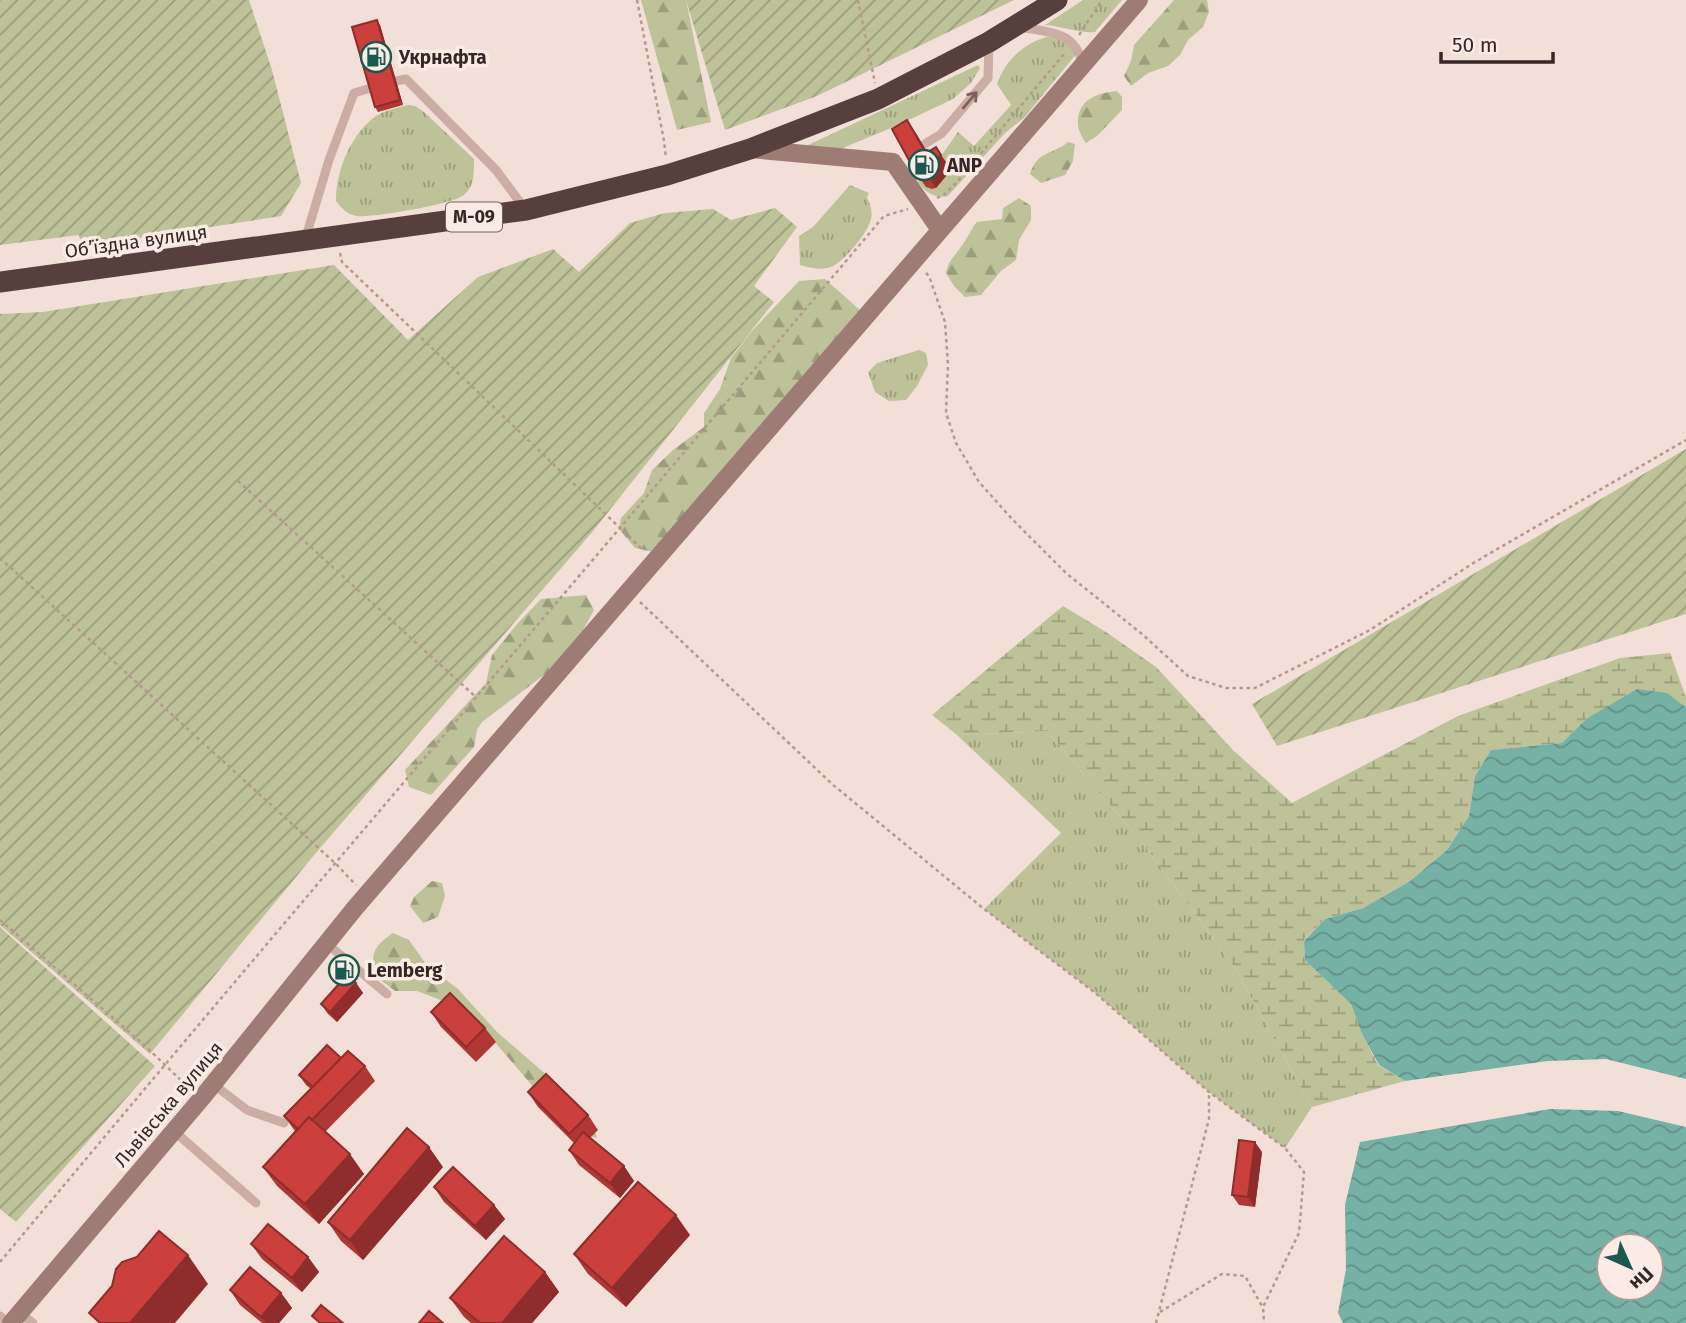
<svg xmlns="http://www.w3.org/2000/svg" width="1686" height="1323" viewBox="0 0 1686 1323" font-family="'Fira Sans',sans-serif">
<defs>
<pattern id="grass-tufts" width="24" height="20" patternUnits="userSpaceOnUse" patternTransform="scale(1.75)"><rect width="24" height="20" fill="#bdc298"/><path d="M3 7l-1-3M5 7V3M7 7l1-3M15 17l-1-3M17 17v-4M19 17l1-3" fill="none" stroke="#9a9e7c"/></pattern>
<pattern id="forest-firs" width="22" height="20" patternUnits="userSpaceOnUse" patternTransform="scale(1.75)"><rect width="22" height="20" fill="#bdc298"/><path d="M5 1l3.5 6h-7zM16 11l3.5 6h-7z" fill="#9a9e7c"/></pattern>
<pattern id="wetland-marsh" width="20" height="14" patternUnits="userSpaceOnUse" patternTransform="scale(1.75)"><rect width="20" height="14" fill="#bdc298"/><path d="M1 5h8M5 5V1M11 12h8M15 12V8" fill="none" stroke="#9a9e7c"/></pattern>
<pattern id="garden-furrows" width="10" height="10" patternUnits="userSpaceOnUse" patternTransform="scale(1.75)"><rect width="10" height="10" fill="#bdc298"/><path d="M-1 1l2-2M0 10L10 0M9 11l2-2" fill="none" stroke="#9a9e7c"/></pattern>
<pattern id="water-waves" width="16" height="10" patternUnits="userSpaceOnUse" patternTransform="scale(1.75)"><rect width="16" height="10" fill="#76b1a6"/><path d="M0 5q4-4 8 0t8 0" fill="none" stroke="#629087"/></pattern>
</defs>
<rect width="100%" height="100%" fill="#f2e0d8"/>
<!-- grass -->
<path fill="url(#grass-tufts)" d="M1083,0H1122L1095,32C1082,34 1061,26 1045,25Z
M1046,37H1061L1077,53L1024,118L1005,133L948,196C936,199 924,192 918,182L920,177L926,187L932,189L936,188L951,170L941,156L958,132L974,146L1011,105L997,84C1005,61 1023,44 1046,37Z
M978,65L980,68L971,83L953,99L896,126L833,152L804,147Z
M408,105L415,106L424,112L474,159C474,171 475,186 464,195C453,204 373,218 357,216C348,215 341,208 336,201C336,170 351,134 376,116C385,110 398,108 408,105Z
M850,185L869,193L867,197C870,204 873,212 871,219C868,233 845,260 833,266C823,271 810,268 800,265L799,236L813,227Z
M919,350L926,353L928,365L917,386L906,400L889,401L875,392L868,372L877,363Z
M1047,731L1144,845L1235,968L1312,1107L1285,1148L1209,1092L1094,992L984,909L1061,833L957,735Z"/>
<!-- forest -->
<path fill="url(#forest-firs)" d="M641,0H686L711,122L677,130Z
M1174,0H1207L1209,12L1203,27L1188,40L1180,55L1168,66L1148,73L1131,86L1124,76L1131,61L1134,45Z
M1117,91L1122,97V110L1097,136L1086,143C1073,127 1075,105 1095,96C1102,93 1110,92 1117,91Z
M1068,142L1075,144L1073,161L1065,175L1041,183L1030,174C1038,150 1051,156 1068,142Z
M1019,198L1031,206V220L1019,240L1016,260L1001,271L981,295L965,297L954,286L946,273C949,260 953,258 960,248C967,240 970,230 977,222L1002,219L1003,208Z
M825,279L861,311L653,552L635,548L619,529L621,518L644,493L652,470L673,450L704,427V413L720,389L731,358L751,332L799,281Z
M586,595L594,610L575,645L548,672L482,722L477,730L474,747L431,795L409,787L405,770L486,683L492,655L518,623L541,599Z
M432,881L442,883L445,896L438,917L423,923L410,906L414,897Z
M393,933L409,940L428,967L457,988L497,1032L549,1077L592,1120L597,1138L580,1134L535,1089L482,1027L451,1004L417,991H395L375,976C370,953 374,946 393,933Z"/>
<!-- wetland -->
<path fill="url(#wetland-marsh)" d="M1063,606L1106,632L1156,667L1234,751L1292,803L1458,716L1620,658L1670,653L1686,697V707L1667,693L1586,719L1562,743L1491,750L1475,776L1469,816L1447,850L1410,881L1363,908L1325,919L1304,940L1305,960L1351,1004L1362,1034L1378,1065L1405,1081L1312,1107L1235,968L1144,845L1047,731L957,735L932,715Z"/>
<!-- garden -->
<path fill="url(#garden-furrows)" d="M0,0H249L272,70L301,183L281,216L82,247L79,235L0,245Z
M686,0H1014L817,96L725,130Z
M775,208L797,227L754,286L774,302L594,530L315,854L150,1054L0,925V314L43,312L334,265L408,340L478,277L553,249L579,272L630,223L665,213L713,209L731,220Z
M1686,449V614L1277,746L1252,704Z
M0,927L155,1066L16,1222L0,1209Z"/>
<!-- water -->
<path fill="url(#water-waves)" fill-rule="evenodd" d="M1637,689L1667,693L1686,707V1079L1606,1059L1548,1061L1405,1081L1379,1065L1362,1034L1351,1004L1305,960L1304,941L1325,919L1363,908L1410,881L1447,850L1469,816L1475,776L1491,750L1562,743L1586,719Z
M1550,1109L1618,1111L1686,1127V1323H1343L1338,1313L1346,1269L1345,1205L1360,1142ZM1651,1246V1288H1609V1246Z"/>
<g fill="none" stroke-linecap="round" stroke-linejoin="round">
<!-- path -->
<path stroke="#b7978e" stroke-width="2.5" stroke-dasharray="3.5 3.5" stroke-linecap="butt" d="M637,0L664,141L666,158
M858,0L875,83
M1079,35L1102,0
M937,198L945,194L957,182L1064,54
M340,253L342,262L644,551
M926,273L929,276L945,322L948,365L946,413L956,443L979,482L1012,519L1066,573L1142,634L1188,676L1226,688H1255L1370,630L1475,562L1686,440
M238,481L477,698
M0,558L336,864L356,885
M640,602L832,784L984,909L1094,992L1209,1092L1285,1148L1304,1172L1299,1233L1263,1307L1264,1323
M0,920L142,1043L188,1087
M0,1262C292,911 590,565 884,216L908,209
M1160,1312L1222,1274L1245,1276L1262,1306
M1156,1323L1209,1119V1092"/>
<!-- lane -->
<path stroke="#cbada4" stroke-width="9" d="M1019,27C1047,32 1076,30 1082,64
M396,81L406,79L496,170L525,209
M923,145L941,134L988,78L989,45
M305,240L329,160L354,93L371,88
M326,943L387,994
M213,1084L247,1110L284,1123
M174,1131L256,1203
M20,1313L33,1323
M0,1316L8,1323"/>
<!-- secondary -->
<path stroke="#9e7b75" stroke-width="18" d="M750,149L893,162L940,230
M11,1323L201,1099L355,908L1139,0"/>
<!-- highway -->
<path stroke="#573f3d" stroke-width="21" d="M0,282L526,210L667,175L750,149L878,99L989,42L1057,0"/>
</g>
<!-- wall -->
<path fill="#af3734" d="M380,25L403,105L378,112L375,107Z
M917,135L927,152L947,162L951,170L936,188L932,189L926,187L916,173Z
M356,983L363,993L337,1022L328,1014L321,1004Z
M431,1012L485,1028L496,1042L476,1062L441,1027Z
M341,1058L365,1066L375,1081L325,1132L364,1174L319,1224L277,1186L263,1167L295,1131L284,1116L311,1089L306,1085L299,1075Z
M528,1092L588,1115L598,1130L590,1138L624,1166L634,1181L620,1198L579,1165L569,1150L574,1143L538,1107Z
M1262,1152L1255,1207L1239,1205L1232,1195Z
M443,1167L363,1260L341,1241L328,1222Z
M434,1187L494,1205L505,1219L486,1240L444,1202Z
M690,1235L626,1307L588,1274L574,1254Z
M251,1244L308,1257L319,1272L302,1292L262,1259Z
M545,1272L559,1292L532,1323H471L464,1317L450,1298Z
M230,1290L281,1293L292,1308L279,1323H262L240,1305Z"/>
<!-- shaded-wall -->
<path fill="#8e2d2b" d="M377,20L380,25L403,105L400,100Z
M907,120L917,135L934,164L936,147L951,170L936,188L926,173V153Z
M356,983L363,993L337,1022L330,1012Z
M1255,1142L1262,1152L1255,1207L1248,1197Z
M429,1147L443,1167L363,1260L350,1240Z
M350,1154L364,1174L319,1224L305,1204Z
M624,1166L634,1181L620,1198L610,1183Z
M494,1205L505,1219L486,1240L475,1226Z
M676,1215L690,1235L626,1307L612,1288Z
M188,1255L208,1284L175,1323H130Z
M308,1257L319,1272L302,1292L292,1278Z
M545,1272L559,1292L532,1323H502Z
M281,1293L292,1308L279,1323H266L261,1317Z"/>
<!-- building -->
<path fill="#cb403d" stroke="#8e2d2b" stroke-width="2" d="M377,20L400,100L375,107L352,27Z
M907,120L926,153L936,147L941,155L926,173L921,175L916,173L892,129Z
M347,975L356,983L330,1012L321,1004Z
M450,993L485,1028L466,1047L431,1012Z
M327,1045L341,1058L313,1087L299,1075Z
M348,1051L365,1066L312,1120L309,1117L298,1129L284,1116Z
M546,1074L588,1115L569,1134L528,1092Z
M309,1117L350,1154L305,1204L263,1167Z
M407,1128L429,1147L350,1240L328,1222Z
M583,1132L624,1166L610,1183L569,1150Z
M1239,1140L1255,1142L1248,1197L1232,1195Z
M453,1167L494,1205L475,1226L434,1187Z
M638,1182L676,1215L612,1288L574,1254Z
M268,1224L308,1257L292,1278L251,1244Z
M159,1231L188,1255L130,1323H100L89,1313L112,1286L116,1269L122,1262L137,1257Z
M504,1236L545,1272L502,1323H480L450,1298Z
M250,1267L281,1293L261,1317L230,1290Z
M321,1305L343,1323H320L312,1316Z
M429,1311L443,1323H419Z"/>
<!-- one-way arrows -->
<defs><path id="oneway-shaft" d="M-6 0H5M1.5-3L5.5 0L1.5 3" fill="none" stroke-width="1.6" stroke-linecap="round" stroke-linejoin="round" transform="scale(1.75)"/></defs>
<use stroke="#79635f" href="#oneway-shaft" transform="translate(970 100) rotate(-50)"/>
<!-- icons -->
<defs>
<g id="fuel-ring" transform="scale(1.575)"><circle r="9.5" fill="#faece5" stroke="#1a594f" stroke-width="1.5"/><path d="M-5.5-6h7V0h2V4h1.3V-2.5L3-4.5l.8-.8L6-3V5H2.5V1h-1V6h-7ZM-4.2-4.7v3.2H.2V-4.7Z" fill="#1a594f"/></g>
</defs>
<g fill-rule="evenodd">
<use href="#fuel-ring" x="376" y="57"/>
<use href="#fuel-ring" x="924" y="165"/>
<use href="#fuel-ring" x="344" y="970"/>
</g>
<g text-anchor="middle" stroke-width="7" stroke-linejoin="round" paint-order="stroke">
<!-- shield labels -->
<rect fill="#faece5" stroke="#71625f" stroke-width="2" x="446" y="202.5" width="56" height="29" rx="5"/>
<g font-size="18" font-weight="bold" fill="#362726">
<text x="474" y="223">М-09</text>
</g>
<!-- poi labels -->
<g font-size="19" font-weight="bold" fill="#362726" stroke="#faece5" text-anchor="start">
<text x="399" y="64">Укрнафта</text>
<text x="947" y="172">ANP</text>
<text x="367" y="977">Lemberg</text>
</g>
<!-- street labels -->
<g font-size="19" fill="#362726" stroke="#faece5">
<text transform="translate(136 241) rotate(-8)" y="7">Обʼїздна вулиця</text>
<text transform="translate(168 1104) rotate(-50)" y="7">Львівська вулиця</text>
</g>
</g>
<!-- north arrow -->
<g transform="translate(1630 1267) rotate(135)"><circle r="33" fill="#faece5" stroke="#ac9d99" stroke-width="2"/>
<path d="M0-5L12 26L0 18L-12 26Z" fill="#1a594f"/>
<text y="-10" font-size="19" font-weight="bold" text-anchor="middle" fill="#362726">Пн</text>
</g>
<!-- scale -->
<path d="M1441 52v10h112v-10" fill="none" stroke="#362726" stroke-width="3.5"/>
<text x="1452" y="52" font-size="21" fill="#362726" stroke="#faece5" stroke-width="5" paint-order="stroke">50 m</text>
</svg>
